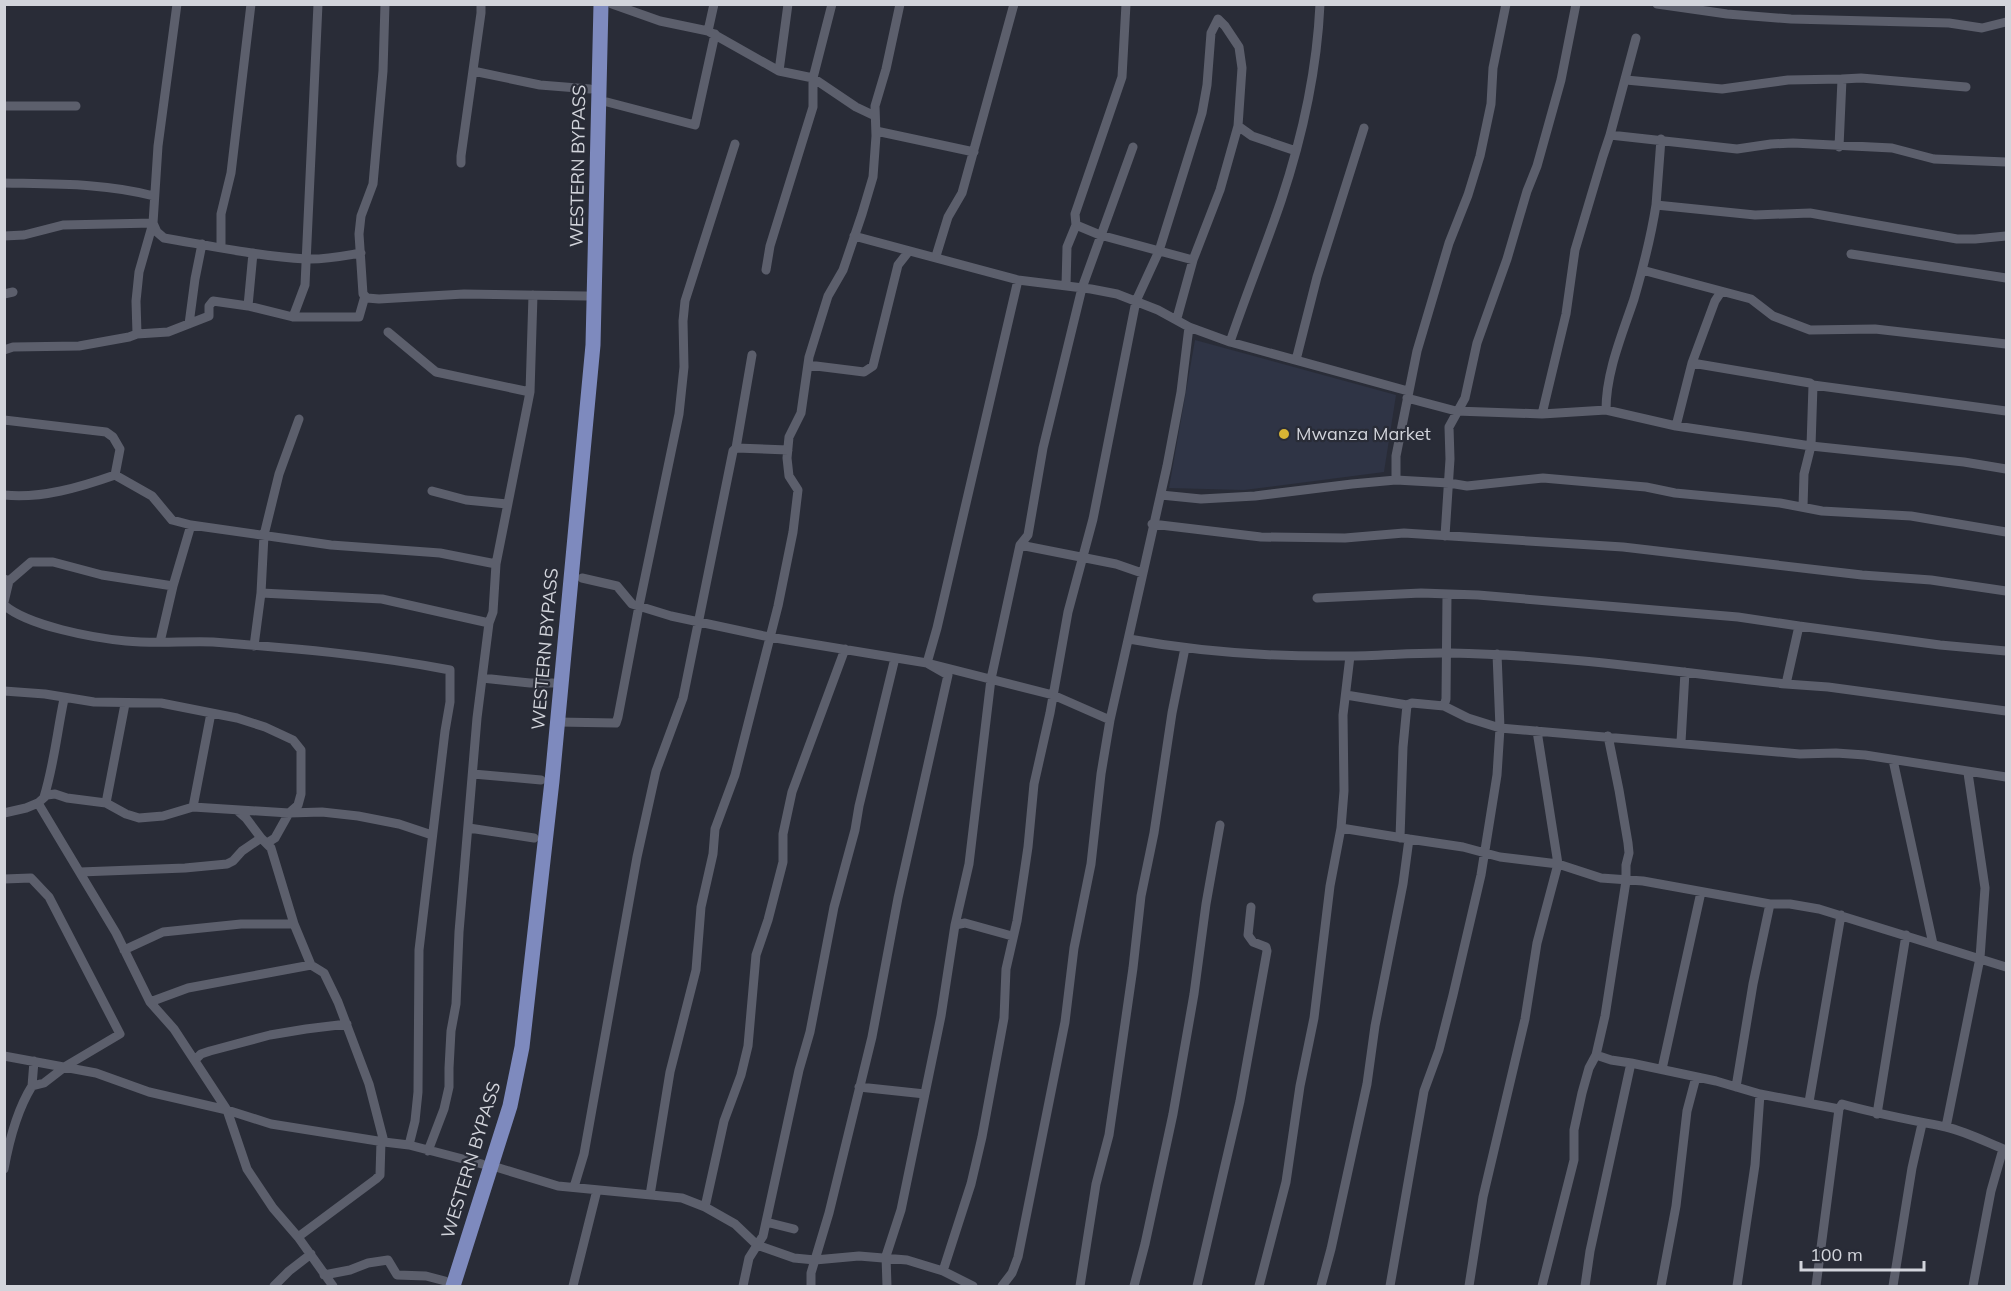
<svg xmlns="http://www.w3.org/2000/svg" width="2011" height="1291" viewBox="0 0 2011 1291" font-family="Mulish,sans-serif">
<rect width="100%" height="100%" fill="#292c37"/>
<!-- built -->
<path fill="#2f3445" d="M1195,340L1396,395L1384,472L1244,490L1169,488Z"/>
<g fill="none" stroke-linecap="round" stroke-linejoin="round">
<!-- minor -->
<path stroke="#5c5f6c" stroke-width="9" d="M177,4L158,146L153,223L157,232L164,238C211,246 258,256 306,259C324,260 343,256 361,253
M385,4L383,71L373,184L361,216L359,234L363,294L367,298L379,299L464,294L586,296
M612,4L660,21L708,31L779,71L813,78L856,107L875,116
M1657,4L1727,14L1791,19L1949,23L1982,28L2006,22
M708,31L714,4
M473,71L540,85L590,89
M779,71L788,4
M1842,79L1861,78L1966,87
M1626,80L1722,89L1788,80L1842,79L1839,147
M607,102L695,125L715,34
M4,106H76
M1238,126L1252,136L1296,151
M876,131L974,152
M1610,135L1737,149L1771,144L1793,143L1892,148L1934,159L2006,162
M1661,139L1656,205L1755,215L1810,213L1957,239H1975L2006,236
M461,163V156L481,13V4
M4,183C54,184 106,183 154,196
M1076,225L1100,235L1193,260
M4,236L24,235L63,225L153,223L139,272L136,301L137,334
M854,236L1018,280L1091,289L1117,294L1158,310L1189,327
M221,247V214L231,173L251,4
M1851,254L2006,278
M936,256L948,217L962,193L1014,4
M766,270L770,246L813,107V78L832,4
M1642,270L1751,299L1773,316L1810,330L1875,329L2006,344
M1066,286L1067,247L1076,225L1075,214L1122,77L1126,4
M4,294L13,292
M248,306L253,253
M293,317L305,285L318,4
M189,324L195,279L202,244
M388,332L436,372L530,392
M1230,342C1246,295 1265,248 1281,201C1302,138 1317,70 1320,4
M4,350L13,347L79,346L129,337L137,334L168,332L209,316V306L213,301L248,306L293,317H359L365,296
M1296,360L1317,277L1364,128
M1692,363L1810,383L1813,385L2006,411
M808,365L864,372L873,366L898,265L909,251
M1407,398L1456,411L1542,414L1606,410L1676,426L1811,446L1964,462L2006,469
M1606,410C1606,372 1622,335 1634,299C1643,268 1651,237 1656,205
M1542,414L1566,314L1575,250L1603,156L1610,135L1636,38
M4,420L106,432L113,437L120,449L115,475
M1676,426L1692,363L1715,301L1721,292
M736,448L788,450
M1396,480V456L1417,351L1449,243L1468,195L1480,156L1491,104L1493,68L1506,4
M432,491L466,500L507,504
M4,495C41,499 81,487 115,475L152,496L172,520L191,525L331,545L440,553L496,564
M1161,495L1201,499L1255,496L1352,484L1396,480L1449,483L1467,486L1543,478L1646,487L1675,493L1780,503L1822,511L1911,516L2006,532
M1803,507L1804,474L1811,446L1813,385
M1152,524L1261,537L1345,538L1404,533L1623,547L1862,575L1931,580L2006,591
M1445,536L1450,459L1449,427L1465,398L1477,343L1507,259L1527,191L1537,166L1561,80L1576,4
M1020,545L1116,564L1142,573
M582,578L617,586L632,604L671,616L769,637L927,663L1053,695L1110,720
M4,579L9,581L4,602
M9,581L31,562H53L102,575L173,586
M261,593L382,599L489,623
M1317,598L1421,593L1478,595L1738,617L1799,626
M4,605C28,626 94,638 126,641C155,644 184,641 213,642C292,648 373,655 450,670V702L445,731L419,950L418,1092L415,1121L409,1145
M1129,639C1200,652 1273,657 1346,656C1381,656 1416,652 1451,653C1563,655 1675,672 1786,684L1799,626L1940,645L2006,651
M160,642L173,586L191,525
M254,646L261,593L264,535L279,474L299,419
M482,678L530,683H553
M1786,684L1828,687L2006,711
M4,691L45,694L94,702L161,703L237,718L265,727L293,740L301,750V794L298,805L289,813L275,838L267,843
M1346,695L1407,705L1412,703L1444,706L1468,718L1500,728L1800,754L1836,753L1865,755L2006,777
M1444,706L1446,699L1447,595
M557,722L616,723L618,717L639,606L679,414L684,367L683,321L685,301L735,144
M1681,742L1685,672
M1893,760L1933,944
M473,774L541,780
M44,797C54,765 57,732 64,699
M106,803L125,704
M193,807L211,713
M4,813L26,808L38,803
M469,828L534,838
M1341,828L1344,791L1343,715L1350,656
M1400,838L1403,747L1407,705
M1409,839L1463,847L1500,857L1558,864L1601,878L1643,881L1770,904H1790L1819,909L2006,967
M80,872L185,868L227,864L233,861L242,851L261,838
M4,879L31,878L49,897L120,1034L66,1066L44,1083L32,1086C17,1110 9,1141 4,1169
M955,925L969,864L991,679L1020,545L1028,535L1043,448L1082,288L1133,147
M124,950L163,932L241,924H294
M150,1002L188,988L311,965
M1596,1055L1611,1060L1631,1063
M4,1056L96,1073L149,1092L227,1110L271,1124L384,1142L369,1084L338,1002L324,973L311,965L294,924L271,848L261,838L246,818L238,811
M195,1060L201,1054L210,1051L270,1035L306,1029L347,1024
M1662,1069L1701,892
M32,1086L34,1061
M859,1087L925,1094
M1736,1087L1753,984L1770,904
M1809,1102L1841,915
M1877,1114L1906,935
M1946,1127L1980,958L1985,888L1968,773
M384,1142L409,1145L482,1164
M428,1151L444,1109L449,1087V1068L451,1031L456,1004L459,932L477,718L489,623L493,612L496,564L530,392L533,295
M499,1168L558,1186L682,1198L705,1207L735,1224L757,1245L794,1258L815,1260L859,1256L907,1260L943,1271L973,1286
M574,1187L584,1154L637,857L656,771L683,698L733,451L736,448L752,355
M650,1195L670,1072L696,970L701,907L713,854L715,829L735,775L778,606L793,532L798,490L789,476L787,458L789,437L801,413L809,357L818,328L828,296L843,270L862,214L873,177L876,136L875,106L886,69L900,4
M705,1207L724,1121L741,1075L748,1046L756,955L768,920L783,862V834L792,792L845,649
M766,1222L794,1229
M298,1237L376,1179L380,1175L381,1141
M943,1271L971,1184L982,1137L1004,1018L1006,969L1017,921L1028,847L1034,784L1050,713L1068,612L1093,519L1136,301L1159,251L1202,113L1207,85L1211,33L1218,19L1225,26L1239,47L1242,68L1238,126L1220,190L1193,260L1177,318
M324,1275L350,1270L368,1263L388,1260L397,1275L426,1276L445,1281
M274,1286L289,1271L311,1254
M333,1286L298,1237L273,1208L247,1169L227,1110L174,1029L150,1002L116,933L38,803L47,795L55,794L67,798L106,803L126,814L139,818L163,816L193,807L289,813L322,812L358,816L399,824L432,835
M573,1286L597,1190
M743,1286L749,1258L763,1236L766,1222L799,1070L810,1032L834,907L855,830L859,806L895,658
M811,1286V1273L829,1213L872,1037L898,898L948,675L927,663L937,628L1018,280
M887,1286L886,1256L901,1210L941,1016L955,925L965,923L1012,936
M1002,1286L1012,1273L1018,1257L1065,1022L1074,948L1091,864L1101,774L1110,720L1167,466L1181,392L1189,327L1230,342L1408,391
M1080,1286L1096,1184L1109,1135L1133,968L1141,896L1154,833L1172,713L1185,648
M1134,1286L1145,1244L1173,1114L1194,994L1206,904L1220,825
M1197,1286L1240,1101L1267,951L1266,947L1253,942L1248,935L1251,907
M1259,1286L1286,1182L1300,1086L1314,1018L1330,886L1341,828L1409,839L1403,884L1375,1026L1367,1084L1331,1249L1321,1286
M1390,1286L1424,1091L1439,1050L1453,995L1481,875L1497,775L1500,728L1497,654
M1469,1286L1483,1197L1525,1019L1537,943L1558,864L1537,731
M1542,1286L1574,1160V1130L1582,1093L1589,1068L1596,1055L1605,1016L1626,881V865L1629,853L1628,843L1619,790L1608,736
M1585,1286L1590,1251L1631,1063L1716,1081L1760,1094
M1661,1286L1676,1206L1687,1111L1696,1077
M1737,1286L1755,1165L1760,1094L1839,1109
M1816,1286L1839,1109L1842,1104C1877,1114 1911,1120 1946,1127C1967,1132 1986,1142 2006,1150
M1893,1286L1912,1168L1922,1124
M1973,1286L1991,1191L2003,1149"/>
<!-- primary -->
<path stroke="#7e8abe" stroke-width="15" d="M453,1286L510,1106L522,1047L552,781L593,345L601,4"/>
</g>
<!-- markers -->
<circle fill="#d7b434" stroke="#292c37" stroke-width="2" cx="1284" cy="434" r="6"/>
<g text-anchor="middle" stroke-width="4.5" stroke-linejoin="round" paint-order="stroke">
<!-- street labels -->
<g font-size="18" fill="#d2d4db" stroke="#292c37">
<text transform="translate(578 166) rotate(-89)" y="6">WESTERN BYPASS</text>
<text transform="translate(545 649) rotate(-85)" y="6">WESTERN BYPASS</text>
<text transform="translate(471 1160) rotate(-73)" y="6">WESTERN BYPASS</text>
</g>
<!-- poi labels -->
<g font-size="18" fill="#d2d4db" stroke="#292c37" text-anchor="start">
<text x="1296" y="440">Mwanza Market</text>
</g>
</g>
<!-- border -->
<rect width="2011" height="1291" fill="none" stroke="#d2d4db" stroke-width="12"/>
<!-- scale -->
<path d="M1801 1261v9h123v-9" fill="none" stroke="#d2d4db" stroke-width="3"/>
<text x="1810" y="1261" font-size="18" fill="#d2d4db" stroke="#292c37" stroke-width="4.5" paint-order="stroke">100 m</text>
</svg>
